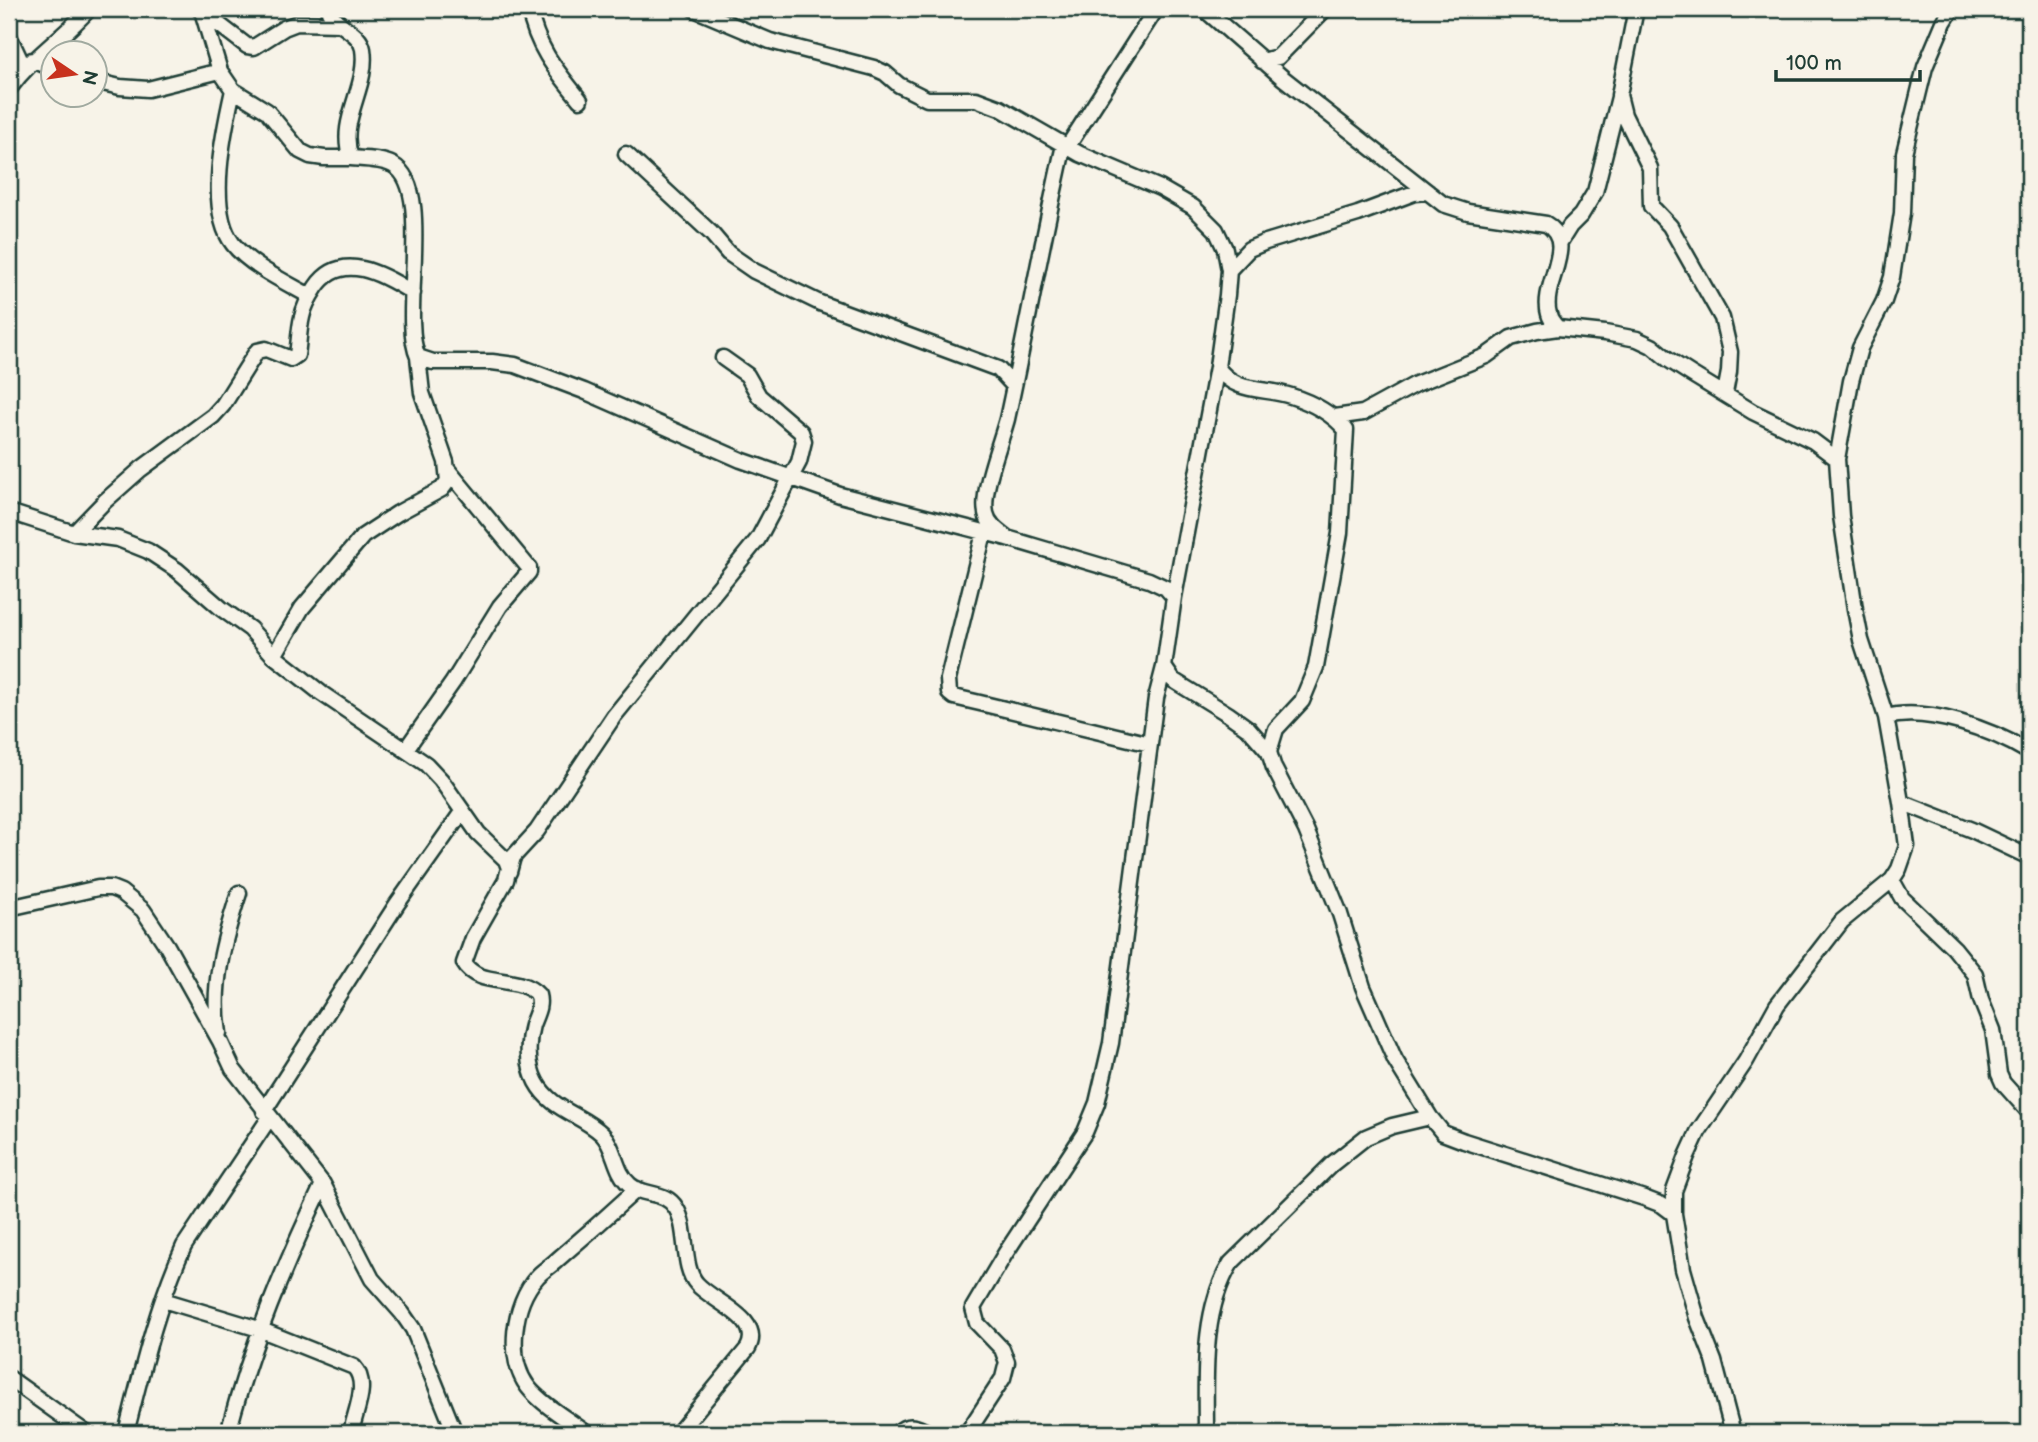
<svg xmlns="http://www.w3.org/2000/svg" width="2038" height="1442" viewBox="0 0 2038 1442" font-family="'Balsamiq Sans',sans-serif">
<rect width="100%" height="100%" fill="#f7f3e8"/>
<filter id="ink" filterUnits="userSpaceOnUse"><feTurbulence type="fractalNoise" baseFrequency=".0143" numOctaves="2"/><feDisplacementMap in="SourceGraphic" scale="14" xChannelSelector="R" yChannelSelector="G"/><feConvolveMatrix kernelMatrix="1 2 1 2 8 2 1 2 1" color-interpolation-filters="sRGB"/></filter>
<g filter="url(#ink)">
<g fill="none" stroke-linecap="round" stroke-linejoin="round">
<!-- minor casing -->
<g stroke="#1f3d34" stroke-width="19">
<path id="minor" d="M199,9L247,46L254,47L284,28L297,23L340,24
M328,9C336,28 360,31 363,49C369,87 337,120 351,158C364,159 382,159 393,165C435,188 399,316 418,357L433,362H492L515,365L584,391L741,460L792,478L840,495L1007,538L1149,580L1166,588L1174,597L1164,667L1173,680L1228,714L1249,729L1269,752L1274,768L1306,830L1340,914L1363,987L1395,1060L1430,1117L1443,1133L1464,1141L1644,1198L1662,1205L1674,1214
M529,9C537,48 556,70 580,100
M694,9L770,41L874,68L885,73L899,85L927,99H976L1000,108L1080,154L1160,188L1193,207L1216,230L1225,249L1229,270L1227,295L1217,367L1174,597
M1204,9L1283,78L1443,204L1468,212L1546,224C1579,244 1540,284 1549,314C1550,319 1554,324 1558,328
M1636,9L1619,95L1624,115L1650,168L1651,206L1670,226L1722,318L1730,352L1729,372L1725,393
M202,11L220,71L233,90L267,111L300,151L310,156L324,158H351
M9,36L24,68
M32,60L52,68
M1262,61L1278,57L1325,9
M94,81L120,87L148,89L220,71
M9,89C33,56 62,39 89,9
M233,90C224,130 206,210 233,244C249,265 287,283 310,296
M1068,146L1156,9
M626,154L711,233L728,253L754,271L820,303L998,369L1014,386
M1560,242L1570,226L1581,215L1595,192L1619,97
M1229,270L1249,249L1266,242L1358,214L1414,193L1428,192
M1217,367C1235,394 1264,387 1291,396C1313,403 1332,413 1346,430L1340,533L1316,667L1302,701L1276,729L1269,752
M1335,417L1363,413L1416,384L1486,356L1511,338L1537,331L1558,328L1605,333L1637,339L1652,346L1669,360L1691,374L1753,412L1813,441L1837,459
M9,512L74,533L118,539L148,551L177,570L222,609L250,629L274,656L321,693L426,764L441,780L478,833L506,860L509,868L506,880L473,938L464,963C478,988 519,974 538,995C541,1006 536,1014 532,1025C527,1043 527,1065 536,1082C551,1110 581,1114 602,1134C616,1148 614,1171 630,1185C644,1197 665,1190 676,1208C689,1229 681,1267 697,1284C713,1302 764,1319 748,1348L678,1433
M74,533L105,501L141,469L213,416L223,405L257,351L266,349L291,359L297,355C299,342 299,329 302,317C304,306 310,296 316,287C341,250 383,274 413,293
M984,533L948,679L949,693L954,697L980,703L1150,744
M1006,537C998,531 988,524 986,513C981,491 1001,442 1007,419C1027,328 1043,236 1064,145
M274,656L302,608L363,536L398,513L442,489L448,481L446,462L422,393L418,357
M1886,717C1929,706 1992,730 2029,752
M406,749L453,682L500,606L529,572V568L448,470
M1901,802L1972,830L2029,857
M509,872L513,857L537,831L614,716L758,539L799,462L804,441L801,432L759,396L747,375L723,358
M1892,880L1902,898L1954,948L1975,974L1981,1000L1993,1030L1999,1074L2003,1083L2029,1112
M9,908L98,888H111L121,892L143,910L167,946L220,1041L233,1069L323,1184L372,1279L402,1313L413,1329L455,1433
M219,1033C211,985 224,939 239,893
M264,1111L397,904L462,812
M163,1300L259,1329L354,1367C370,1384 354,1413 351,1433
M9,1378L86,1433
M126,1433C142,1370 157,1305 184,1246L270,1117
M228,1433C251,1345 284,1266 323,1184
M586,1433C569,1420 541,1404 528,1387C506,1358 513,1304 537,1277C542,1271 551,1266 557,1260C584,1237 611,1213 637,1189
M897,1433C908,1422 918,1427 929,1433
M967,1433L1003,1378L1007,1362L1002,1349L977,1323L973,1308L1005,1254L1085,1132L1097,1103L1111,1043L1156,698L1164,667
M1206,1433C1206,1377 1201,1312 1231,1263L1332,1164L1366,1137L1392,1126L1430,1117
M1733,1433L1714,1361L1697,1318L1683,1269L1674,1214V1191L1687,1156L1698,1132L1746,1061L1777,1005L1842,921L1892,880L1899,869L1907,846L1901,802L1886,717L1861,640L1855,609L1841,516L1837,459L1851,381L1860,348L1884,301L1892,277L1902,213L1904,153L1925,67L1944,22L1952,9"/>
</g>
<!-- minor -->
<use href="#minor" stroke="#f7f3e8" stroke-width="14"/>
</g>
</g>
<!-- margin -->
<rect width="2038" height="1442" fill="none" stroke="#f7f3e8" stroke-width="35"/>
<rect x="18" y="18" width="2003" height="1407" fill="none" stroke="#1f3d34" stroke-width="2.5" filter="url(#ink)"/>
<!-- north arrow -->
<g transform="translate(74 74) rotate(103)"><circle r="33" fill="#f7f3e8" stroke="#a1aaa0" stroke-width="2"/>
<path d="M0-5L12 26L0 18L-12 26Z" fill="#c8321e"/>
<text y="-10" font-size="19" font-weight="bold" text-anchor="middle" fill="#1f3d34">N</text>
</g>
<!-- scale -->
<path d="M1776 70v10h144v-10" fill="none" stroke="#1f3d34" stroke-width="3.5"/>
<text x="1786" y="70" font-size="21" fill="#1f3d34" stroke="#f7f3e8" stroke-width="5" paint-order="stroke">100 m</text>
</svg>
